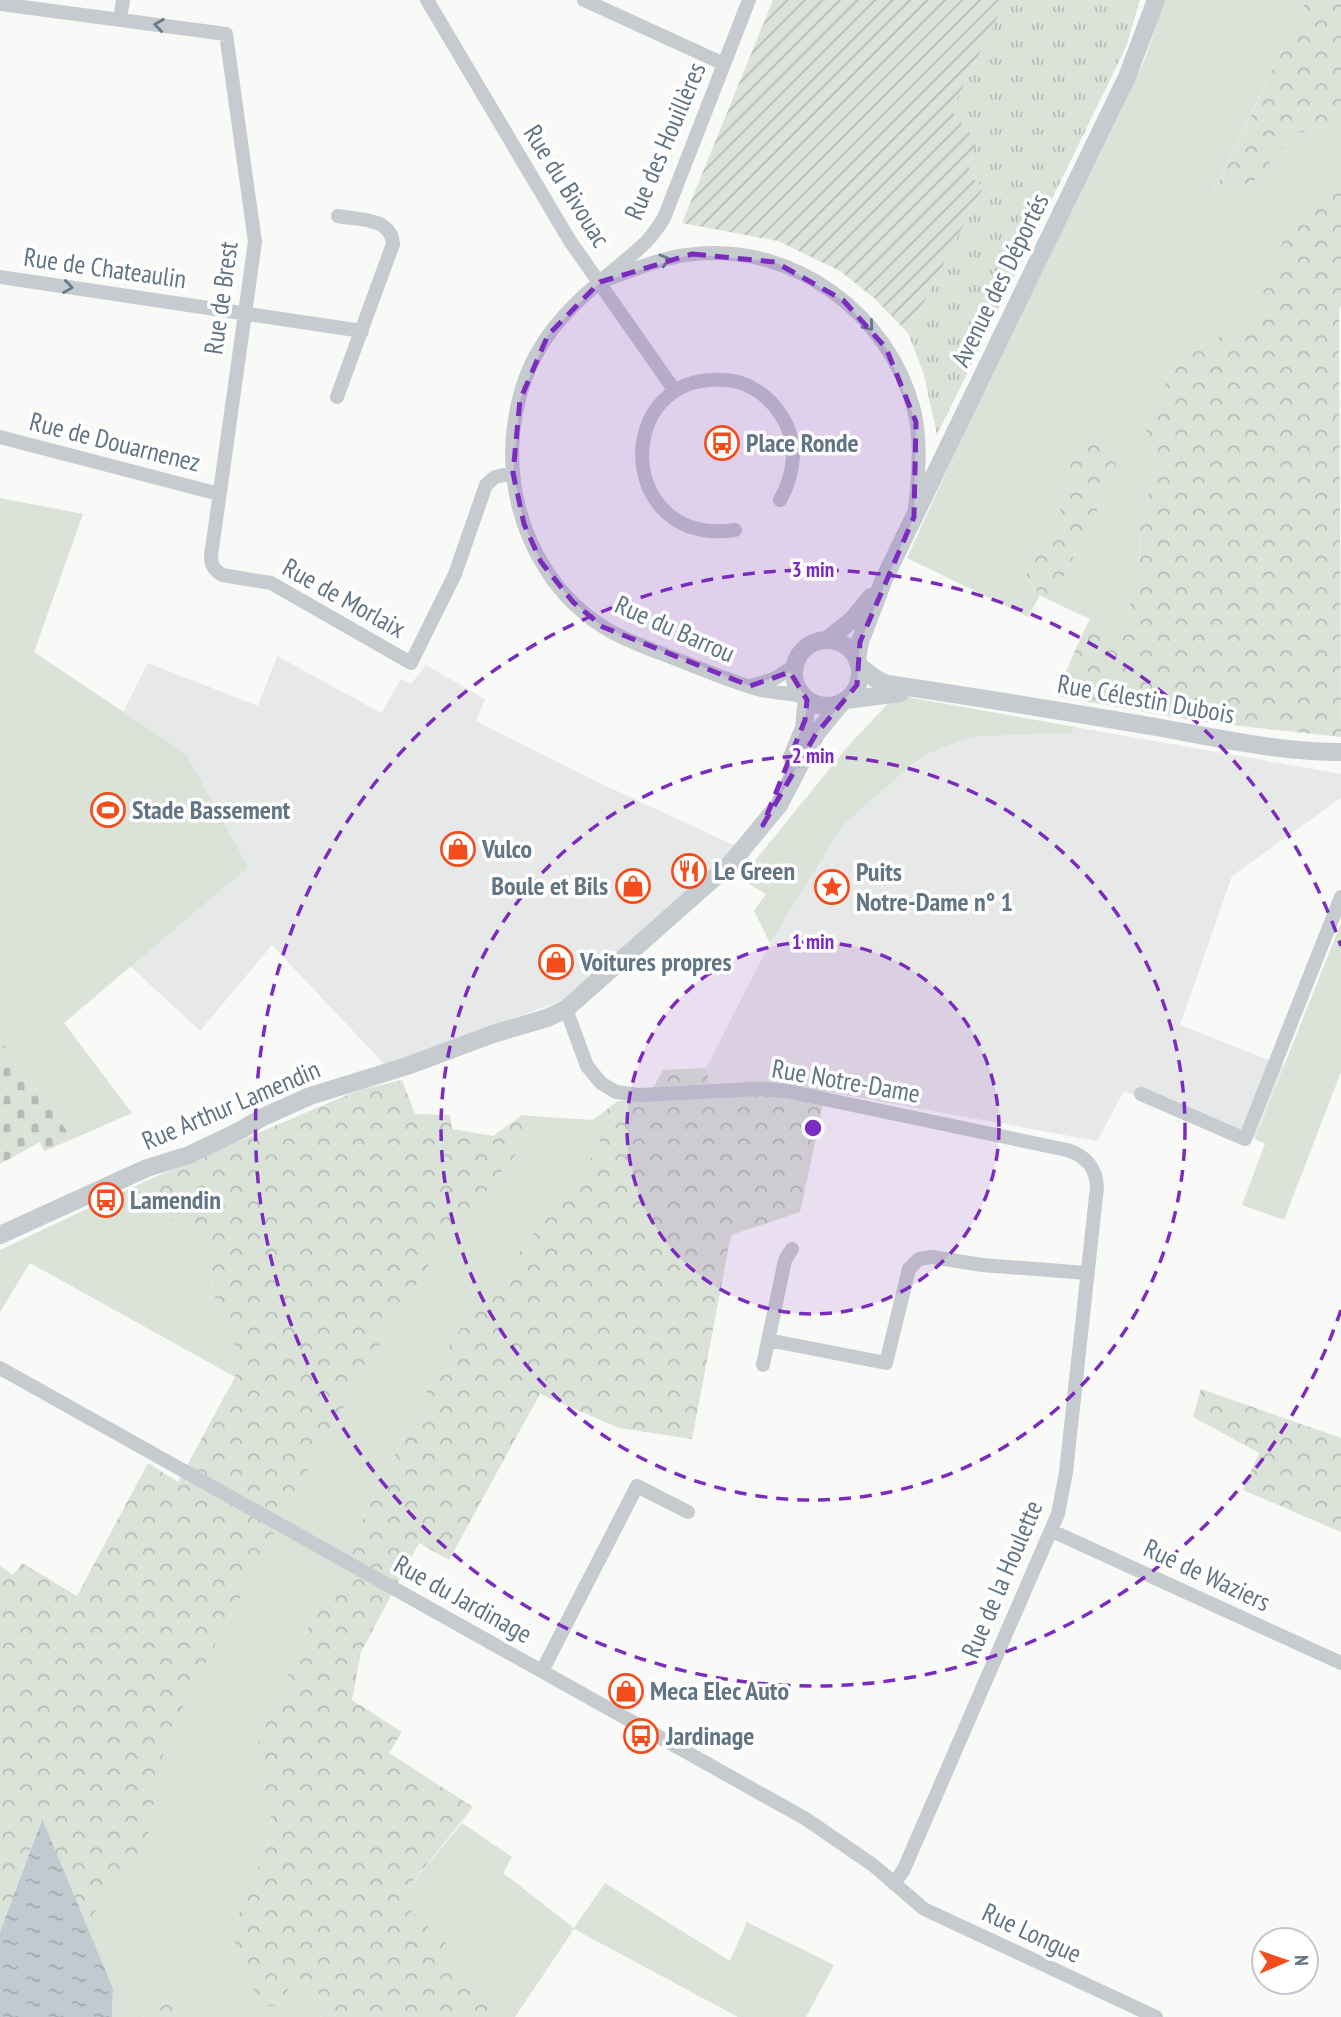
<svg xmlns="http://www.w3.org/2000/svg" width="1341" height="2017" viewBox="0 0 1341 2017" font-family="'PT Sans Narrow',sans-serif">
<defs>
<pattern id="forest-crowns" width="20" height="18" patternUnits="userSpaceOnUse" patternTransform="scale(1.75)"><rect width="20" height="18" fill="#dbe2d7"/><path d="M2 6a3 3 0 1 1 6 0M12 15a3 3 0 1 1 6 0" fill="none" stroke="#b5bcb4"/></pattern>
<pattern id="cemetery-stones" width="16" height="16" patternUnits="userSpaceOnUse" patternTransform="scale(1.75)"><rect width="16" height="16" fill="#dbe2d7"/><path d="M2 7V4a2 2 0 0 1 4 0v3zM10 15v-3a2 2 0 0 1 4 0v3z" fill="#b5bcb4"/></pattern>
<pattern id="park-tufts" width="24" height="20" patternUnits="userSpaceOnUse" patternTransform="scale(1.75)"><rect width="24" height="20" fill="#dbe2d7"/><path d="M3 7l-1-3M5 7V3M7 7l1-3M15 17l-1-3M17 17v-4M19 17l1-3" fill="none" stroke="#b5bcb4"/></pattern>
<pattern id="garden-furrows" width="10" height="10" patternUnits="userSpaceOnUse" patternTransform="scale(1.75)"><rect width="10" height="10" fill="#dbe2d7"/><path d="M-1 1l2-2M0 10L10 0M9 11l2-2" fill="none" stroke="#b5bcb4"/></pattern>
<pattern id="water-ripples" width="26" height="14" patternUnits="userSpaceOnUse" patternTransform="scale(1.75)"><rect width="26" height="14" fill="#bfcbd0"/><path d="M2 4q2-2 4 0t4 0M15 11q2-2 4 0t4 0" fill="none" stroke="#9fa9ae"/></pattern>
</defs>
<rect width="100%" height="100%" fill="#f9f9f7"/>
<!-- built -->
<path fill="#e7e8e8" d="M277,656L381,713L401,679L411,684L426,665L485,699L476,721L606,786L738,847L571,997L386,1066L272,945L200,1031L130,966L248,866L123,712L148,663L258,706Z
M1075,727L1341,774V798L1232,876L1180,1025L1284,1066L1255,1139L1124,1091L1097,1141L763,1080L710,1084L706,1068L770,943L844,824L922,756L970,737L1071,733Z"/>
<!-- grass -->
<path fill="#dbe2d7" d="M1164,0H1306L1212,195L1252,183L1295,134L1341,122V174L1294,212L1254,317L1183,358L1160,458L1140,518L1139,573L1124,624L1083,633L1090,619L1051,601L1116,474L1066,472L1068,495L1026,576L1040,595L1028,617L907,558L954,455L1116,121L1145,59Z
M0,498L83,514L34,652L186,754L248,867L64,1023L132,1113L73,1139L0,1040Z
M896,695L1075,727L1071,733L970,737L922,756L844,824L770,943L754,911L766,894L740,879L849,745Z
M1341,923V1072L1284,1220L1242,1205L1265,1144L1255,1139Z
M546,1117L593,1120L601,1145L453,1339L309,1626L256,1747L274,1831L231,1933L278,2006L296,1978L317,1984L323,2012L320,2017H198L185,1993L143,2017H112L113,1988L86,1924L147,1843L166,1738L301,1483L376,1351L434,1256Z
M148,1180L178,1233H210L213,1293L241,1361L235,1377L30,1263L0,1312V1250Z
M462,1823L512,1857L503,1873L574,1928L605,1883L730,1961L747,1922L834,1965L806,2017H738L574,1929L515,2017H513L445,1967L399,1899Z"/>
<!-- forest -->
<path fill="url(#forest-crowns)" d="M1306,0H1341V122L1295,134L1252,183L1212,196Z
M1341,174V306L1339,309L1341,737L1196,721L1055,696L1083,633L1124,624L1139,573L1140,518L1160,458L1141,420L1183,358L1254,317L1294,212Z
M1115,440L1116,474L1051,601L1040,595L1026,576L1068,495L1066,472L1082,444Z
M706,1068L710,1084L763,1080L826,1091L800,1212L731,1235L692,1439L619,1428L540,1394L449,1560L419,1543L361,1652L352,1700L402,1732L389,1753L473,1807L399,1899L454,1951L446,1967L513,2017H320L323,2012L317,1985L296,1978L278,2006H260L231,1932L274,1831L256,1747L309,1626L453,1339L601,1145L593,1120L618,1101L646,1100L663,1070Z
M402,1080L415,1114L450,1115L452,1129L493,1136L522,1115L546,1117L434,1256L376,1351L301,1483L166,1738L147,1843L86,1924L41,1820L0,1932V1566L13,1575L22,1563L77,1596L148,1463L178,1482L235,1377L241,1361L213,1293L210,1233H178L148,1180L359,1090Z
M1201,1389L1341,1438V1532L1243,1490L1259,1453L1193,1417Z
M185,1993L198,2017H143Z"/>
<!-- cemetery -->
<path fill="url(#cemetery-stones)" d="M0,1040L73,1139L44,1151L40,1142L0,1164Z"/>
<!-- park -->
<path fill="url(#park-tufts)" d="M1006,0H1140L1126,47L937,435L924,375L908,333L983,188L968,174L976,140L951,111Z"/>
<!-- garden -->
<path fill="url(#garden-furrows)" d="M773,0H1006L951,111L976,140L968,174L983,188L908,333L874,298L840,271L778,241L682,223Z"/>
<!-- water -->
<path fill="url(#water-ripples)" d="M42,1819L113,1988L112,2017H0V1932Z"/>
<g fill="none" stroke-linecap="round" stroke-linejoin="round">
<!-- minor -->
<path stroke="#c6cbcf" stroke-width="14" d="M427,0L570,241L675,391
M584,0L724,64
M749,0L664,218C649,242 642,246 621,264C592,288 559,315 540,348C517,385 508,439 514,482C522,543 557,602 612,632C632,643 655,651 676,659C704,670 732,682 761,690C775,693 789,693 803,696
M0,4L226,34L255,242L211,556C211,565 214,570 222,575L271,583L411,663L455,574L486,485L495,477L513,473
M120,20L123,0
M0,277L362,331
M608,279C636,269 665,256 695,254C794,244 889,313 914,410C922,442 918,477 915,510
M337,397L393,244C391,217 359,220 338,216
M0,437L219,494
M735,530C615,548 611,371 725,380C748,381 769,396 781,415C799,442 795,473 780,500
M751,686L774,679L794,666
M566,1009L587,1066L601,1083L616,1092L639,1095L759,1089L786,1091L1067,1150C1086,1156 1096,1167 1097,1187L1066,1472L1058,1514L904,1869L894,1884
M1141,1094L1245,1139L1341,897
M768,1340L886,1363L909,1269L919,1259L932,1257L982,1265L1087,1273
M763,1365L785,1260L792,1249
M0,1368L806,1819L873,1865L924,1909L1156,2017
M1052,1531L1341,1663
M542,1671L637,1486L688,1512"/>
<!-- tertiary -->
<path stroke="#c6cbcf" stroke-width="18" d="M794 673a33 33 0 1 1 66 0a33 33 0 1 1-66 0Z
M827,640L853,619L871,597
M857,659L860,642L884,579L1127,77L1156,0
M859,666L876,679L887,684C977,697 1067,712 1156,727C1217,738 1279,752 1341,752
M846,700L900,693
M792,757L804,728L807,699
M0,1235L147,1168L189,1155L241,1130L263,1117L310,1096L407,1066L493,1034L547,1018L566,1009L731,863L779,805L816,734L842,702"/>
</g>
<!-- one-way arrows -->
<defs><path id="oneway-chevron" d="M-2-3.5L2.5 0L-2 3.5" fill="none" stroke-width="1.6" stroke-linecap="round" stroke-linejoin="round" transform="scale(1.75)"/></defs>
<g stroke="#667989">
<use href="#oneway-chevron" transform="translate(159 25) rotate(-172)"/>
<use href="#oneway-chevron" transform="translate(665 260) rotate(-15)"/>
<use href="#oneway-chevron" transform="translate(68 287) rotate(8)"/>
<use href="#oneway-chevron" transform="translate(869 326) rotate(50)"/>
</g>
<!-- marked area -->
<path fill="#7b2cbf" fill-opacity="0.2" stroke="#7b2cbf" stroke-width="5" stroke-dasharray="14 9" stroke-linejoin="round" d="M692,254L775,262L843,300L886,348L916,422L914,517L860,642L857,685L816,734L763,825L805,720L807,700L790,672L750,686L603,627L573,602L541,562L524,524L513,473L520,400L548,335L600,282Z"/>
<!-- distance rings -->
<circle cx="813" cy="1128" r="186" fill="#7b2cbf" fill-opacity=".12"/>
<g fill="none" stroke="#7b2cbf" stroke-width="3.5" stroke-dasharray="12 9">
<circle cx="813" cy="1128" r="186"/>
<circle cx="813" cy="1128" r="372"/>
<path d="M1341 1310A558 558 0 1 1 1341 946"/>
</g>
<!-- icons -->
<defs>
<g id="bus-ring" transform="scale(1.75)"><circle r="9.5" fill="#fff" stroke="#f54c1b" stroke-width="1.5"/><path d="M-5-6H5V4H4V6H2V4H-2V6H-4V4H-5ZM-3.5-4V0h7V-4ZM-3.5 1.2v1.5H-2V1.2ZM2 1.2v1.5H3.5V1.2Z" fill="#f54c1b"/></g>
<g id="stadium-ring" transform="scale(1.75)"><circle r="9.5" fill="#fff" stroke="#f54c1b" stroke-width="1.5"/><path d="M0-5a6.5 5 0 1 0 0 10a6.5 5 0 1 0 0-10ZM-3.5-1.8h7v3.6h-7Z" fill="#f54c1b"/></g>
<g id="shop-ring" transform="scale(1.75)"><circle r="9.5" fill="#fff" stroke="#f54c1b" stroke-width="1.5"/><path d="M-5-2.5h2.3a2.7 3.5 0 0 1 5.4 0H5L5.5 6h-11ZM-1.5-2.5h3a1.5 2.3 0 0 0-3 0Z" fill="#f54c1b"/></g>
<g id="restaurant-ring" transform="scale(1.75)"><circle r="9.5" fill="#fff" stroke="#f54c1b" stroke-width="1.5"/><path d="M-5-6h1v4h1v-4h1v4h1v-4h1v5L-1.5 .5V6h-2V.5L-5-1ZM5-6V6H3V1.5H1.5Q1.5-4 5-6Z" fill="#f54c1b"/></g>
<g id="sight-ring" transform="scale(1.75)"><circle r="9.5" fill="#fff" stroke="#f54c1b" stroke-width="1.5"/><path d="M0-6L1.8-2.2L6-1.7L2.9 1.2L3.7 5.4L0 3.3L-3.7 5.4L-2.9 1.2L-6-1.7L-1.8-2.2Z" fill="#f54c1b"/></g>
</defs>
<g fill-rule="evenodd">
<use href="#bus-ring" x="722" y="443"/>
<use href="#stadium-ring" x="108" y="810"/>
<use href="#shop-ring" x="458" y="849"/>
<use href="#restaurant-ring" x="689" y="871"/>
<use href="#shop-ring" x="633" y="886"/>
<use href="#sight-ring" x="832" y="887"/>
<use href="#shop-ring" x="556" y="962"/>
<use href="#bus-ring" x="106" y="1200"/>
<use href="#shop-ring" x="626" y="1691"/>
<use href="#bus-ring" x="641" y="1736"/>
</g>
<g text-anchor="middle" stroke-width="7" stroke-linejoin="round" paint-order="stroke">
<!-- street labels -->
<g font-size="26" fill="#617585" stroke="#fff">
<text transform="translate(665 141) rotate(-67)" y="9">Rue des Houillères</text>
<text transform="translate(567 186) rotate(58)" y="9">Rue du Bivouac</text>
<text transform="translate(105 268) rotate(8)" y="9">Rue de Chateaulin</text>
<text transform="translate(1000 280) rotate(-64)" y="9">Avenue des Déportés</text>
<text transform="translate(221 298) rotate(-82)" y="9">Rue de Brest</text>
<text transform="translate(115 442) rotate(14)" y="9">Rue de Douarnenez</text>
<text transform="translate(344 598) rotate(29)" y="9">Rue de Morlaix</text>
<text transform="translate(675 629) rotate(24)" y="9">Rue du Barrou</text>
<text transform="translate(1146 699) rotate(10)" y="9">Rue Célestin Dubois</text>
<text transform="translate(846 1081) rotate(10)" y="9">Rue Notre-Dame</text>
<text transform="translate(231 1105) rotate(-23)" y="9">Rue Arthur Lamendin</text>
<text transform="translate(1207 1575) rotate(25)" y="9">Rue de Waziers</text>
<text transform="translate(1002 1579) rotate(-67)" y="9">Rue de la Houlette</text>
<text transform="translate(463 1599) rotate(29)" y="9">Rue du Jardinage</text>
<text transform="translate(1032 1933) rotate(25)" y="9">Rue Longue</text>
</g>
<!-- poi labels -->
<g font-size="26" font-weight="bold" fill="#617585" stroke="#fff" text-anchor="start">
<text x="746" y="452">Place Ronde</text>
<text x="132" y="819">Stade Bassement</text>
<text x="482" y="858">Vulco</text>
<text x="714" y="880">Le Green</text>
<text x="856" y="881">Puits<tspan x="856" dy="30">Notre-Dame n° 1</tspan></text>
<text x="608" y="895" text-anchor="end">Boule et Bils</text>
<text x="580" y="971">Voitures propres</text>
<text x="130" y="1209">Lamendin</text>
<text x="650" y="1700">Meca Elec Auto</text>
<text x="666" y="1745">Jardinage</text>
</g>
</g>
<circle cx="813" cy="1128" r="10" fill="#7b2cbf" stroke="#fff" stroke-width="3.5"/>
<g font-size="21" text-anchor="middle" font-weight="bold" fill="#7b2cbf" stroke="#fff" stroke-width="7" stroke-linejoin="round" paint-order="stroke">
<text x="813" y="577">3 min</text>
<text x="813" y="763">2 min</text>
<text x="813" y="949">1 min</text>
</g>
<!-- north arrow -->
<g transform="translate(1285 1961) rotate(88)"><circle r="33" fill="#ffffff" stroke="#c0c8ce" stroke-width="2"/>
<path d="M0-5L12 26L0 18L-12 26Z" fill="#f54c1b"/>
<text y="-10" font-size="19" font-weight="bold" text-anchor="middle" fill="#617585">N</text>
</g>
</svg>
